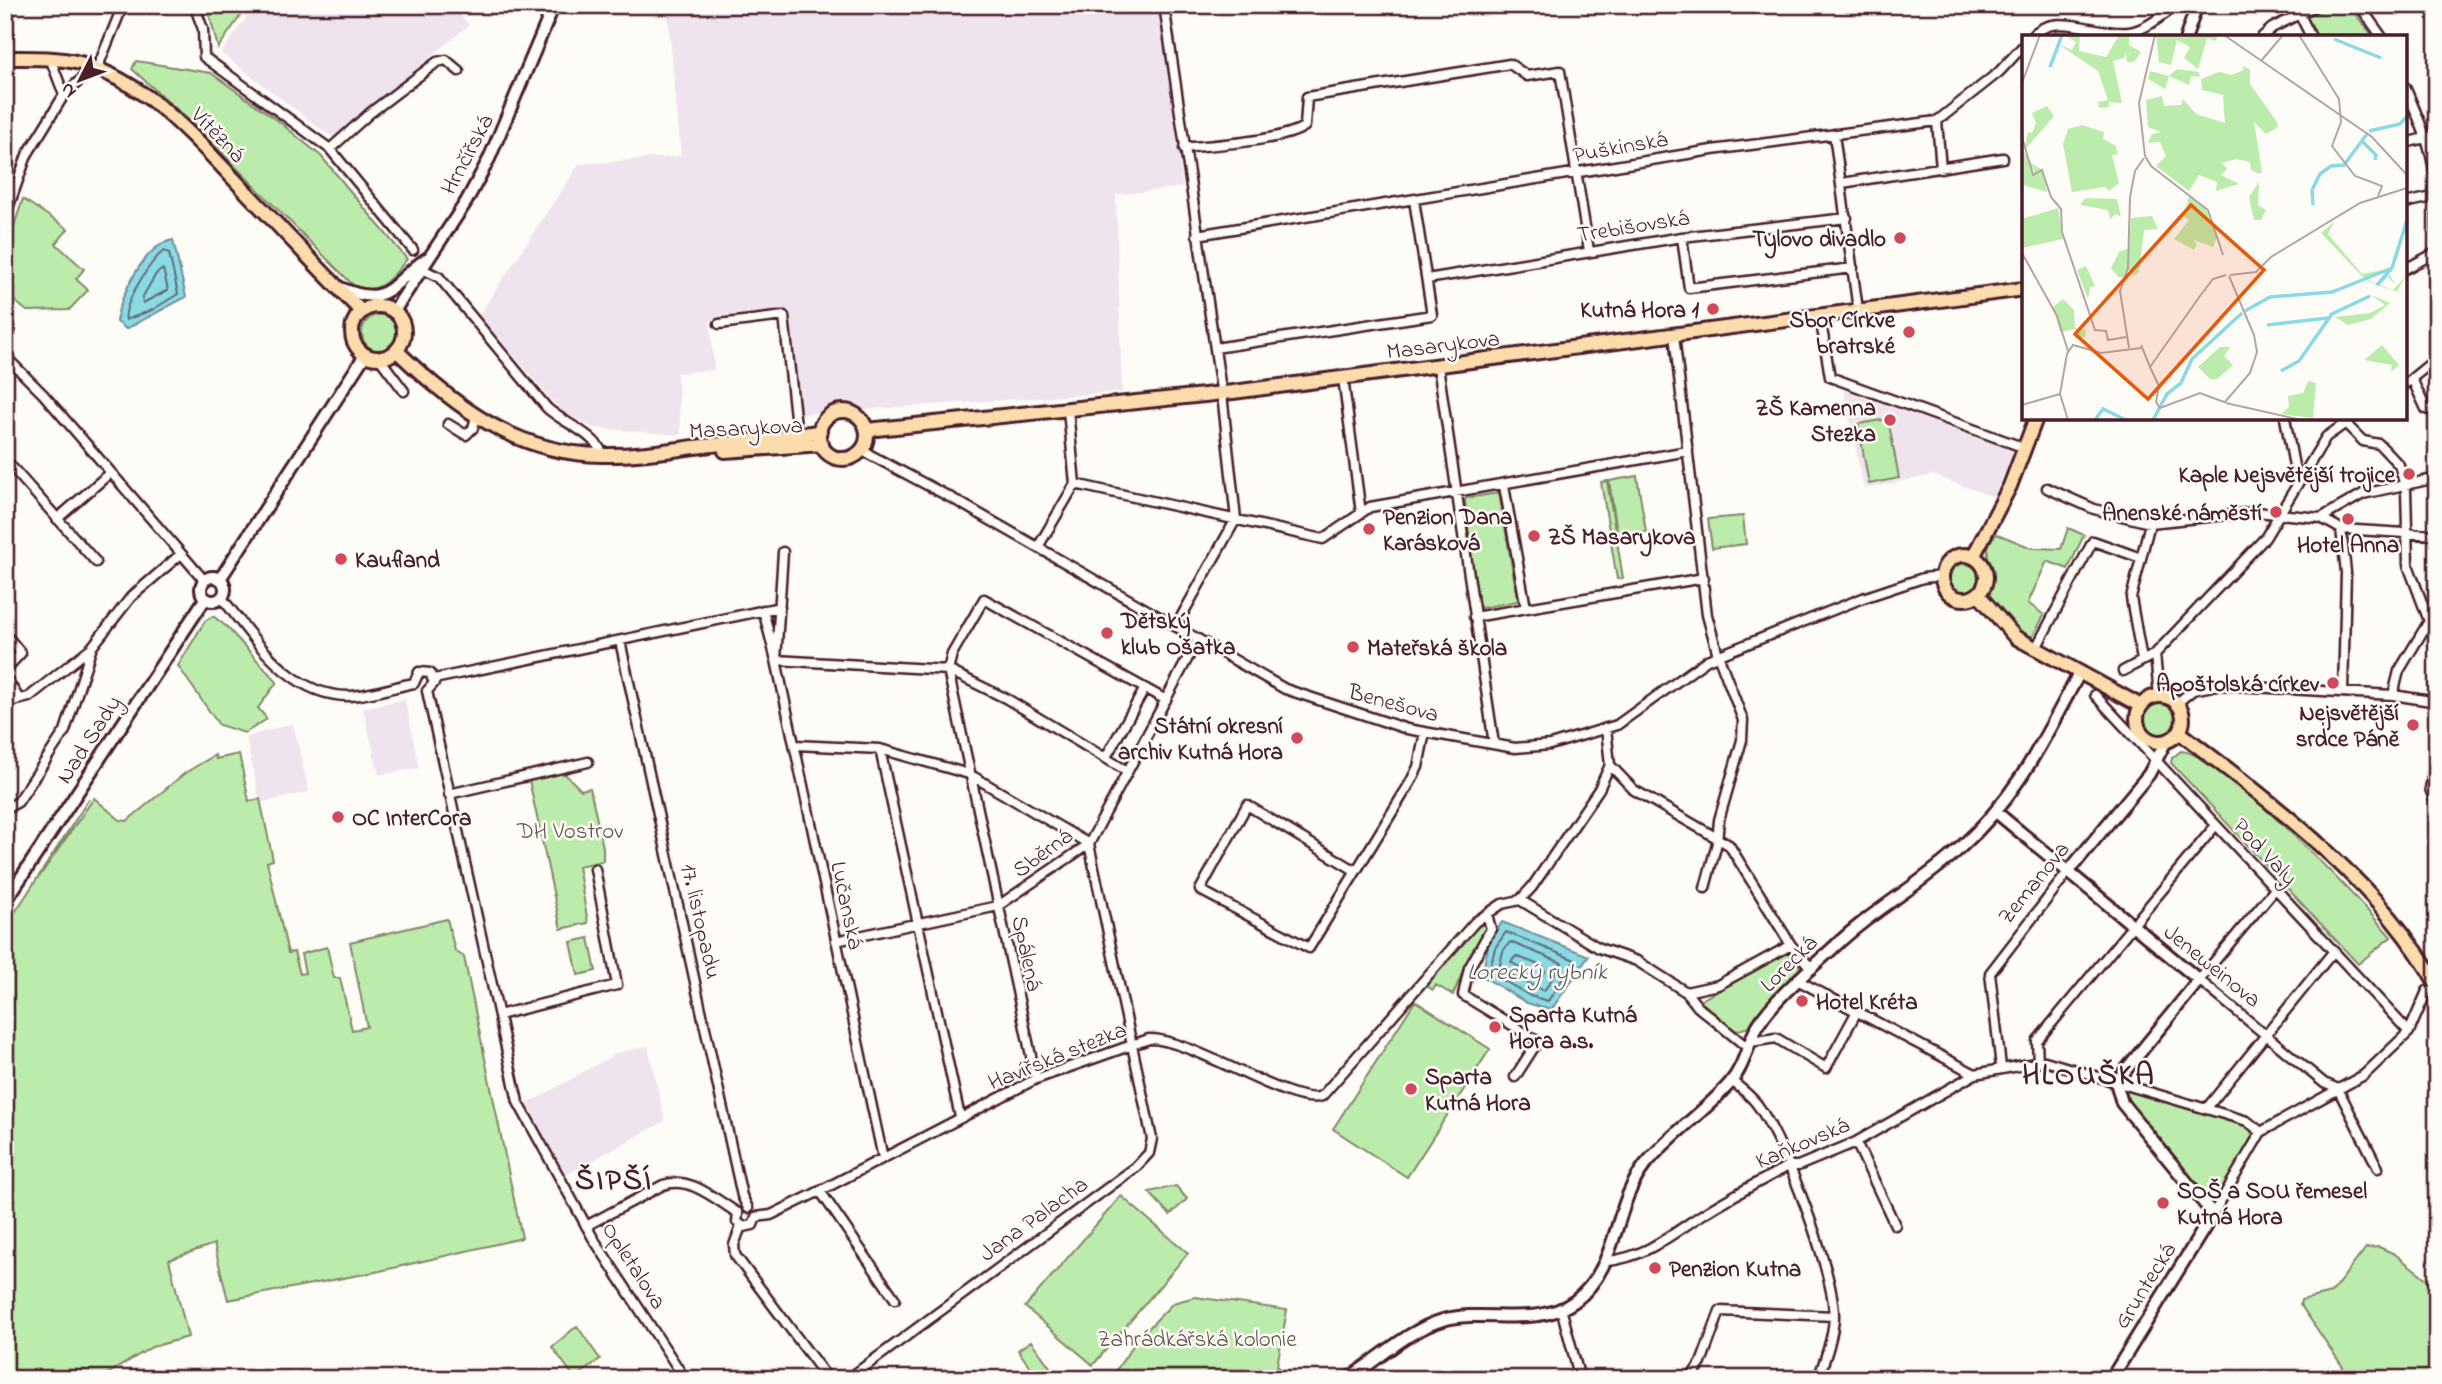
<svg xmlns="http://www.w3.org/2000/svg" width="2442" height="1384" viewBox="0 0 2442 1384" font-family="'Indie Flower',sans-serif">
<rect width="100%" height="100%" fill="#fdfcf7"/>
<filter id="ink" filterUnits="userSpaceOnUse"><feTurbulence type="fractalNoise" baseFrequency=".0143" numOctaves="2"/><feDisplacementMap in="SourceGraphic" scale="14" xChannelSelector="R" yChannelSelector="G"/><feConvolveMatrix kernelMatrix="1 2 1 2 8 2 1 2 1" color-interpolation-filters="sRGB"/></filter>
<g filter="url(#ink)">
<!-- built -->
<path fill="#efe4ed" d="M255,5H356L369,14L381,5H452L469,25L333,138L221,53Z
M667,5H1161L1183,187L1116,195L1122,392L801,414L790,310L710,321L714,370L677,373L681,435L594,428L562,412L479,315L579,164L681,156Z
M1844,390L2014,451L1994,497L1933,475L1864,489Z
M405,699L419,768L379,775L363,708Z
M293,723L309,792L260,803L246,737Z
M648,1046L665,1121L566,1175L527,1104L617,1053Z"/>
<!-- green -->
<path fill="#bcecab" stroke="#83866b" stroke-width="2" d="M207,5H248L218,48Z
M2329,5H2348L2374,37H2315L2305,17Z
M136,61L211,73L277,120L321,156L407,259C392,277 378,299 352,284L193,124L132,69Z
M23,199L68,229L56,244L84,269L76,279L88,290L69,310L27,311L6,294L5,253Z
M362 333a18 18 0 1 1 36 0a18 18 0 1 1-36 0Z
M1888,419L1899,478L1869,484L1858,424Z
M1637,476L1646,532L1618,537L1609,481Z
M1607,481L1623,578L1617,579L1601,482Z
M1499,493L1518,601L1481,608L1477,603L1465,501L1466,498Z
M1743,516L1746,544L1712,548L1708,519Z
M2068,528L2084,535L2068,569L2047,561L2028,603L2044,615L2032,638L2021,636L1990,597C1989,589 1993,582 1992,574C1989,559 1982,545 1997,534L2032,548L2061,549Z
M1950 578a14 14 0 1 1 28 0a14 14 0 1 1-28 0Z
M213,616L227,627L277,682L258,708L267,719L245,733L219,725L178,666L205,621Z
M2145 719a15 15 0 1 1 30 0a15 15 0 1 1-30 0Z
M2181,751C2219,752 2363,903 2391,937L2358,964L2171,763L2172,758Z
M239,754L249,801L260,799L273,860L267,862L288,953L294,952L300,974L305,973L301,954L327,947L334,978H340L352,1030L367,1027L350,942L447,919L455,951L464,957L522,1238L380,1271L228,1300L214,1244L169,1260L188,1337L152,1347L99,1379H5V928L12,917L89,799L39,877L94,798L120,820L127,821L185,773L215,755L216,759Z
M553,773L565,774L581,790L590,788L603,847V861L578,866L588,923L561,929L529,780Z
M1483,922L1488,927L1464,969L1453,995L1436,985L1433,990L1424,984Z
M589,938L596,971L578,975L571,942Z
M1788,949L1800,967L1798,973L1752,1026L1736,1031L1700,1001Z
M1415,1001L1490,1049L1407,1177L1333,1129Z
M2124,1089L2249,1127L2253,1137L2215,1203L2211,1205L2126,1102Z
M1176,1186L1187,1199L1170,1215L1149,1192Z
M1121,1196L1188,1253L1093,1365L1025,1307Z
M2379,1247L2395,1254L2437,1287V1379H2351L2300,1304L2301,1300L2331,1293L2366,1248Z
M1195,1297L1287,1310L1277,1366L1294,1379H1110L1137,1340L1173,1303Z
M577,1326L600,1359L575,1378L552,1347Z
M1031,1341L1050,1367L1036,1376L1018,1350Z"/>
<!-- water -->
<path fill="#8adae4" stroke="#708f9a" stroke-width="2" d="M173,240L186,297L126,329L116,321C121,295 144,245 173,240Z
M1502,922L1589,956L1551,1010L1527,1003L1482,976L1488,945Z"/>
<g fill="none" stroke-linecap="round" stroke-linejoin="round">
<!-- shore -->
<path stroke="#646a75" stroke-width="2" d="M164,251L169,253L178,294L152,310L126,320C122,305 151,260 164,251Z
M163,269L168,290L143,303L142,298L156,274Z
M1506,932L1575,960L1548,1001L1530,996L1489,972L1495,948Z
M1510,942L1562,963L1544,991L1499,969L1503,951Z
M1516,956L1544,967L1545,972L1538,979L1511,962Z"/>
<!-- street casing -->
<g stroke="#4a1f2b" stroke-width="13">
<path id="street" d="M194,5L203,29L204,57L330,149L413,250
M1164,5L1223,403L1236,519L1176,626
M2359,5L2382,37
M2300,15L2311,37
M2031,37C2055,9 2097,36 2129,32C2146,30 2164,14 2177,5
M2262,37L2272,28L2317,5
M50,58L64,95
M97,69L123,5
M2405,87C2421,123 2435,155 2437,195
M1937,121L1941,169
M1834,134L1858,310
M2405,143L2437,135
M1184,148C1211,145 1285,141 1305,126L1307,97L1510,64L1527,76L1560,71L1589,251
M330,149L370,113L437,62L446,60L459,71
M1842,183L2003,158
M2437,197V233
M2405,203L2437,196
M5,217L27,155L64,95L93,68
M1197,235L1712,150L1937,121L1999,72L2024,45
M1682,237L1689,288L1853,268
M422,269L439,277L547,408C563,423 596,434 603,455
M2405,269L2437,252
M1427,279L1682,237L1847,218
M5,313L10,332L5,338
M1820,316L1830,377L2025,448
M719,324L784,316L797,435
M1674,335L1707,615L1718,655L1743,720L1742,740L1719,820L1717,843L1705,888
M1215,348L1432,315L1414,200
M5,356L43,394L204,580
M380,359L404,391
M1438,366L1494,744
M1343,378L1361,513
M2412,379L2426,409L2437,412
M2405,384L2437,358
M2285,418L2297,482
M2345,423L2363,441L2379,444L2399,465L2406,490L2408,565L2429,621
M448,424L466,435L473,428L476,417
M861,450L957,501L1285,689L1407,729L1515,748L1550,745L1617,725L1707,660L1863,598L1923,578L1943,576
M10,465L96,562
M1075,484L1323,539L1370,507L1688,451
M1504,486L1526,608
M2047,488L2094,509L2150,523L2256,512L2321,518L2341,529L2437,535
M2321,518L2363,494L2437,478
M57,519L110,473
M2341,529L2346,572L2343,692
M1038,547L1075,484L1068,410
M783,552L776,660L883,1158
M222,598C255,639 290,697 350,696C371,695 393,687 414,683
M763,610L776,660L948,670L1007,699L1127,771
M1474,617L1704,578
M5,634L21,653L5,670
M620,641L742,1196L748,1208
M2036,648L2093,541L2141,558
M2155,654L2159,696
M2142,660L2131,598L2150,523
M2123,671L2155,654L2265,538L2326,437L2353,418
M5,676L19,699
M434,679L780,607
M414,683L419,672L430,673L434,683L427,691
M427,691L518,1102L593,1238L685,1379
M2095,695L2409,1032
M2393,695L2399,671L2429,621
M5,703L29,697L92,647L131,597L181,554
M2177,703L2193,690L2218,685L2393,695L2437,702
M795,745L880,749L969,774L1089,844
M880,749L960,1117
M2437,750L2430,789L2437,807
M1106,757L1144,690
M1610,765L1634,790L1729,845L1791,945L1812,969
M449,794L588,762
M5,809L18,802L65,731L92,647
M1356,871L1247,805L1200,890L1309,948L1410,783L1418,767L1425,732
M2275,889L2199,980L2324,1083L2338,1089L2378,1168
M1520,900L1599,948L1637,961L1686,992L1718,985L1791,945
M1487,914L1491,929L1469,968L1463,995L1538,1041L1515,1077
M836,941L998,906L1089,844L1198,639
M1799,981L1975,1074
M1686,992L1698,1007L1748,1048
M499,1015L617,985L595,869
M1750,1042L1776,1038L1826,1068L1856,1013
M2038,1062L2037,1041L2216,825
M2001,1067L1990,973L2068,872
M1036,1079L948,670L952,654L984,599L1166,700
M1732,1081C1740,1088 1749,1094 1756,1103C1783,1137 1835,1274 1834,1317C1833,1338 1825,1359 1818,1379
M2206,1109L2333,952
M2261,1132L2364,1075L2409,1032L2427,991
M1856,1142L1895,1225
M820,1191L895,1299
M738,1213L737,1222L744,1227L753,1225L756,1217
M2213,1214L2261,1132
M756,1217L771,1215L814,1194L1036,1079L1149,1039C1192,1038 1294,1109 1322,1096L1475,922L1502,904L1520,900L1532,887L1599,789L1610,765L1606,728
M586,1226L663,1185C690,1175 716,1200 738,1213
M741,1226L734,1245L735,1255L828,1379
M1607,1261C1647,1258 1675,1231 1708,1211C1734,1195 1761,1181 1788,1166H1798L1856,1142L1975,1074L2045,1061L2247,1121L2261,1132
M1561,1308L1580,1379
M848,1379L1136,1167L1149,1153L1152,1139L1089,844
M1690,1379L1701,1363L1720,1311L1834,1316"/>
</g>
<!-- secondary casing -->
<g stroke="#4a1f2b" stroke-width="16">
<path id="secondary" d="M2186,37L2197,5
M338,287C390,309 387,286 426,259
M394,311L466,202L489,159L554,5
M201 589a12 12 0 1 1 24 0a12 12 0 1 1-24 0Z
M220,579L365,355
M1996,812L2199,980L2116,1082L2122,1103L2213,1214L2111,1379
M2068,872L2149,774L2166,741
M5,902L205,599
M1347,1379C1378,1360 1408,1330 1443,1320C1485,1308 1537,1329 1575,1301C1620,1266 1612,1207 1645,1165C1670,1134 1704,1113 1730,1083C1745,1066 1747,1044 1758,1025C1774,999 1810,969 1833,948C1872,910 1921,885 1960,848C2019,795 2043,740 2080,672"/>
</g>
<!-- primary casing -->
<g stroke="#4a1f2b" stroke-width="18">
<path id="primary" d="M5,58C30,58 56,57 80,63C152,84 200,144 250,196C287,235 324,274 362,312
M352 332a26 26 0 1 1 52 0a26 26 0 1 1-52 0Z
M397,351C455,407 517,454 602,455C636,456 670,450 703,446C742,441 782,439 820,431
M819 435a24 24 0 1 1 48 0a24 24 0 1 1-48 0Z
M867,430L1233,392L2024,289
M725,451L822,444
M1942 577a22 22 0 1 1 44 0a22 22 0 1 1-44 0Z
M1973,557L2010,486L2036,418
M1978,594L2015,637L2141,706
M2137 719a23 23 0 1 1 46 0a23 23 0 1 1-46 0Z
M2179,732C2270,801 2381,883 2437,985"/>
</g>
<!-- street -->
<use href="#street" stroke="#fdfcf7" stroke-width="8"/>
<!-- secondary -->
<use href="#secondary" stroke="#fdfcf7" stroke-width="10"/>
<!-- primary -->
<use href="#primary" stroke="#fcdcac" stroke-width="12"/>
</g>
</g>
<!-- markers -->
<g fill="#d1495b" stroke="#fdfcf7" stroke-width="2.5">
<circle cx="1900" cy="238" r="7"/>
<circle cx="1713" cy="309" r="7"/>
<circle cx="1909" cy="332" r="7"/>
<circle cx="1890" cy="420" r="7"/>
<circle cx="2409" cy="474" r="7"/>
<circle cx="2276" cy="512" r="7"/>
<circle cx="2348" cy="519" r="7"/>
<circle cx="1369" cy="529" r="7"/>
<circle cx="1534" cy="536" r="7"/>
<circle cx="341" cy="559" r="7"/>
<circle cx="1107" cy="633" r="7"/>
<circle cx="1353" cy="647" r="7"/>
<circle cx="2333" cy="683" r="7"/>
<circle cx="2413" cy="725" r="7"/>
<circle cx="1297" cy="738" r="7"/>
<circle cx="338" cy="817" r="7"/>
<circle cx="1802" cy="1001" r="7"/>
<circle cx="1495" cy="1027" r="7"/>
<circle cx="1411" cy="1089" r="7"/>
<circle cx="2163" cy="1203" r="7"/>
<circle cx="1655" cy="1268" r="7"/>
</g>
<g text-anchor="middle" stroke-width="5" stroke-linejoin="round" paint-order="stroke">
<!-- street labels -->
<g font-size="23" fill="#4a1f2b" stroke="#fdfcf7">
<text transform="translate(219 134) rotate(46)" y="8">Vítězná</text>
<text transform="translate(1620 146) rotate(-10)" y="8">Puškinská</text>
<text transform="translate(466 154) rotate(-62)" y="8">Hrnčířská</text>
<text transform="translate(1633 225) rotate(-9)" y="8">Trebišovská</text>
<text transform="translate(1443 344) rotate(-7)" y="8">Masarykova</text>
<text transform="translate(746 427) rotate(-3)" y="8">Masarykova</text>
<text transform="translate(1394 702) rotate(15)" y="8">Benešova</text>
<text transform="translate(88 739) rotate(-57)" y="8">Nad Sady</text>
<text transform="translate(2266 851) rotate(47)" y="8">Pod Valy</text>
<text transform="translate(1042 852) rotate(-36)" y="8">Sběrná</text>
<text transform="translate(2033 882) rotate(-51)" y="8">Zemanova</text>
<text transform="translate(848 905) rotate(78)" y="8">Lučanská</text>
<text transform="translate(702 921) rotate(77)" y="8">17. listopadu</text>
<text transform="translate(1028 953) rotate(78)" y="8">Spálená</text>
<text transform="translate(1788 963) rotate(-45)" y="8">Lorecká</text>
<text transform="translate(2213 965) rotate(39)" y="8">Jeneweinova</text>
<text transform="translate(1057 1055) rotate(-22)" y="8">Havířská stezka</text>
<text transform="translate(1802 1142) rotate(-23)" y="8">Kaňkovská</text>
<text transform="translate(1033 1218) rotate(-36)" y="8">Jana Palacha</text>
<text transform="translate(635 1265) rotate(57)" y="8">Opletalova</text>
<text transform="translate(2144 1285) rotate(-58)" y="8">Gruntecká</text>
</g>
<!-- poi labels -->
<g font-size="23" font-weight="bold" fill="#4a1f2b" stroke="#fdfcf7" text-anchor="start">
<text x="1886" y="246" text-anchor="end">Tylovo divadlo</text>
<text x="1699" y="317" text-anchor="end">Kutná Hora 1</text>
<text x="1895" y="327" text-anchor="end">Sbor Církve<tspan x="1895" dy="26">bratrské</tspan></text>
<text x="1876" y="415" text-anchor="end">ZŠ Kamenna<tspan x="1876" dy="26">Stezka</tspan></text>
<text x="2395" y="482" text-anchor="end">Kaple Nejsvětější trojice</text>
<text x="2262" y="520" text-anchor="end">Anenské náměstí</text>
<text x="1383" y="524">Penzion Dana<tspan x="1383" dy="26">Karásková</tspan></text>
<text x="1548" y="544">ZŠ Masarykova</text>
<text x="2348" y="552" text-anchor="middle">Hotel Anna</text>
<text x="355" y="567">Kaufland</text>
<text x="1121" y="628">Dětský<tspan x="1121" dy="26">klub Ošatka</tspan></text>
<text x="1367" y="655">Mateřská škola</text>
<text x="2319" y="691" text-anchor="end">Apoštolská církev</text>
<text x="2399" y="720" text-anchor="end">Nejsvětější<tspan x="2399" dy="26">srdce Páně</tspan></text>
<text x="1283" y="733" text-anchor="end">Státní okresní<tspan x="1283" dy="26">archiv Kutná Hora</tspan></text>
<text x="352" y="825">OC InterCora</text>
<text x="1816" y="1009">Hotel Kréta</text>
<text x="1509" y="1022">Sparta Kutná<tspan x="1509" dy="26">Hora a.s.</tspan></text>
<text x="1425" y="1084">Sparta<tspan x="1425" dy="26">Kutná Hora</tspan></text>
<text x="2177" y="1198">SOŠ a SOU řemesel<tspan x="2177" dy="26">Kutná Hora</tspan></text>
<text x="1669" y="1276">Penzion Kutna</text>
</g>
<!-- park labels -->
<g font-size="23" fill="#66524b" stroke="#fdfcf7">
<text x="570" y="838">DH Vostrov</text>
<text x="1197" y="1346">Zahrádkářská kolonie</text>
</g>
<!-- water labels -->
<g font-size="24" font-style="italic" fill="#5d5762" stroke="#fdfcf7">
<text x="1537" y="979">Lorecký rybník</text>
</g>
<!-- district labels -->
<g font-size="30" font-weight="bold" letter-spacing="2" fill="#4a1f2b" stroke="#fdfcf7">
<text x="2089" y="1084">HLOUŠKA</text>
<text x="614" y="1189">ŠIPŠÍ</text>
</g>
</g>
<!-- overview -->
<g transform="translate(2022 35)">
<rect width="385" height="385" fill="#fdfcf7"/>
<path d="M42,0H58L57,16L84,22L97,0H107V10L119,17L112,27H105L104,17L102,23L91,26L100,68L87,67V72L77,73L76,67L86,65L76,36L36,9L50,15L54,7ZM134,0H196L194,6L185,3L176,34L162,23L168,12L155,5L149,30L137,27ZM220,31L228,34V49L255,87L256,92L244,99L232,87L240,137L237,139L229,135L228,127L214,124L200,128L205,134L199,140L217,149L194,156L195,147L177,140L167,156L134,131L144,121L138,107L126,108L130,99L139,97L126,92L124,65L140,61L142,71L159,70L161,64L174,79L203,88L201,60L180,55L179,44L197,37L209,40L222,35ZM155,34L177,37L178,42L169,41L167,50L147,41L143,54L126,44L128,36L147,41ZM25,71L32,81L2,116L6,97L10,98L14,88L10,78ZM60,90L82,97L81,104L94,111L96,119L90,120L97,148L87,156L83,152L50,157L41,109L46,94ZM0,113L11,131V142L12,134L10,129L21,135L25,157L0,150ZM237,147L236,170L244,175L239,185H232L227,162ZM167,160L184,174L195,202L191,212L171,205L175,209L172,215L152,204L167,185L162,182ZM63,163L95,164L99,182L94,179L88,184L86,175L58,170ZM36,173L41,204L0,213V184ZM130,181L136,194L122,195L117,237L112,241L106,235L104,243L96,242L89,233L97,217L107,213L109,183ZM312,187L306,199L340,239L367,234L345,244L353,249L368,240L373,250L366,242L357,250L371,255L384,241L375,256L385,260L354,250L346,246L338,239L299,198ZM64,231L73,251L68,252L66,264L55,235ZM349,260L368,268L349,284L326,290L313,282L348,278L363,270ZM41,264L52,275L53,293L64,295L63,302L54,304L53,294L38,297L31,272ZM360,310L377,330L369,337L370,330L342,325ZM198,312H208L202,321L211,330L195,344H188L176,332ZM286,346L294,348L291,383L259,379L267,372L266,361L281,358Z" fill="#bcecab"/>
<path fill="none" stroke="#8adae4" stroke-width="3.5" d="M312,4L359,23M28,32L40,0M347,96L378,89L385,81M340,106L354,120L353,125M291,170L290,155L298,139L309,131L322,130L345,99M355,250L369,234M223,276L248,262L310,257L370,233L385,185M245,290L306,283M259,336L277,326L310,279L348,261M73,385L81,374L104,385M131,385L145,359L159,348L170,324L220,278"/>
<path fill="none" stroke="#b5a4a5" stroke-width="2" d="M202,0L350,102L385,140M277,0L317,64L319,87L310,111L333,141L360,151L356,161M239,26L261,0M0,48L18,0M0,102L11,140L20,135L29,162L39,174L40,197L73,295L84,296L86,305L104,302M123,121L129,131L186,175L201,220M123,121L117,68L133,0M0,218L35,281L46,316M208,240L234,237L249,222L338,168L385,153M178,261L191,244L204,240M119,310L128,332L178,261M107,313L98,256L106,233L108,162L113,136L122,123M128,332L137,351L134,367L138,373L178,358L202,367M38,359L46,385M202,368L228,338L235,317L232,300L207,241M204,368L279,385M0,370L38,359L45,319L51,310L79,318L119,313"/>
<path fill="#e8590c" fill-opacity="0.15" stroke="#e8590c" stroke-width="3.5" d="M169,170L242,235L126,364L53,299Z"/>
<rect width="385" height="385" fill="none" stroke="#4a1f2b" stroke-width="3.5"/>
</g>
<!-- margin -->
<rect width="2442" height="1384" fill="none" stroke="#fdfcf7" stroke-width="28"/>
<rect x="14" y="14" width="2414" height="1356" fill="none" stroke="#4a1f2b" stroke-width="2.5" filter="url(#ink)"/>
<!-- north arrow -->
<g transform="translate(80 80) rotate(228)" stroke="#fdfcf7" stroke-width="5" paint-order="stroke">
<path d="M0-5L12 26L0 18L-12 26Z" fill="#4a1f2b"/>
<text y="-10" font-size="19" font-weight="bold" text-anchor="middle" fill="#4a1f2b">N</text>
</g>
</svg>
